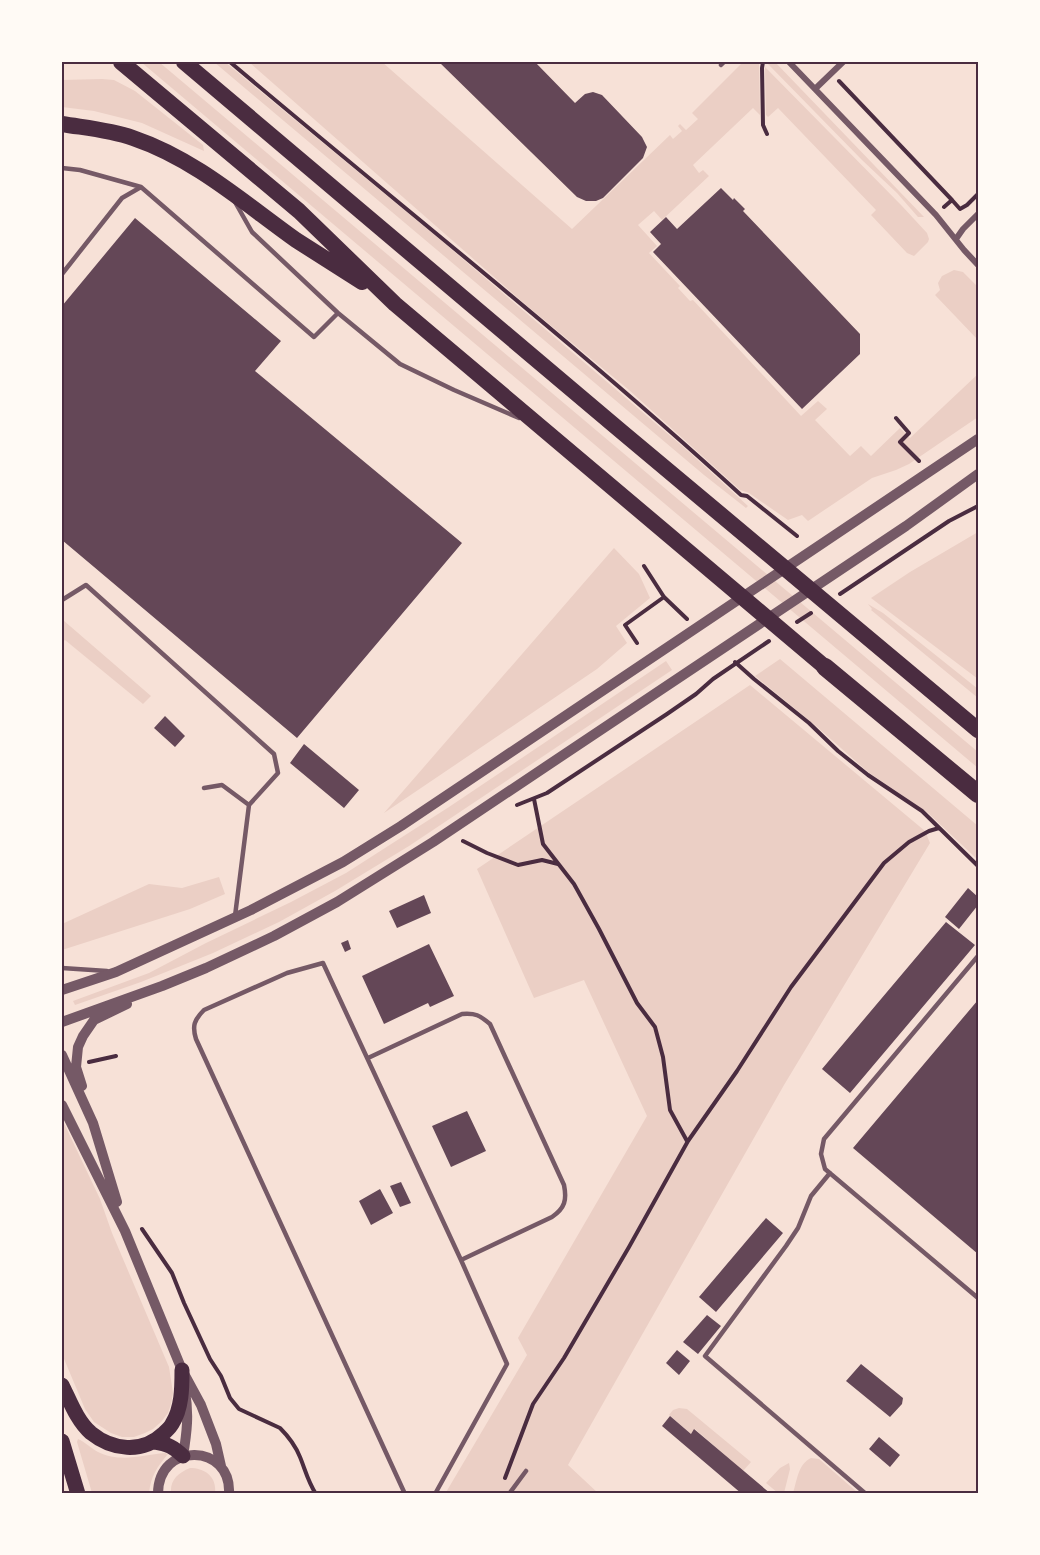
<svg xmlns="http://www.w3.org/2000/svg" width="1040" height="1555" viewBox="0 0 1040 1555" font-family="Poppins,sans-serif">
<rect width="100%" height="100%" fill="#f7e1d7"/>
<!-- green -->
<path fill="#ebcfc5" d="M141,62H159L978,752V768Z
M214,62H225L443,242L688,451L748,506L746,508L704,475Z
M249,62H382L572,229L670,135L673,139L682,131L678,126L680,124L686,130L698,119L692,113L743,62H759L760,115L753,108L693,165L699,173L703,170L709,176L662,220L654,211L638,225L657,246L649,253L680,286L678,288L690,301L693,300L801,416L818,401L827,409L815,420L850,456L861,446L871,456L900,428L910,438L978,374V417L909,464L896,470L872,478L808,521L802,515L788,520L749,493L740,490L629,390L526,305Z
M770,62H775L924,217H918L897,193L862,160L768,64Z
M765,67L902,206L927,233L929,239L928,242L914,256L907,253L871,215L876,210L778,108L768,117L766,115Z
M102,79L114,80L135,91L203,145L204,151L142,123L94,111L62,107V80Z
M954,270L963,272L978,287V340L935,295L940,290L938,283L942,276Z
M978,532V679L871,598L910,572Z
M614,548L639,574L650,598L616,626L627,643L597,669L384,813Z
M868,604L883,613L978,689V698L871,610L872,609Z
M63,620L151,696L143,704L65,640L62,642V621Z
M780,659L978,826V860L928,813L868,772L816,726L755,676Z
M666,661L672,670L409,846L335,891L279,922L213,953L141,982L75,1005L73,1001L149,973L206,943L291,902L346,873L449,807Z
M750,685L925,831L930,843L784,1085L568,1465L598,1493L445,1494L527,1355L518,1338L647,1116L584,980L534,998L477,869Z
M219,877L225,894L190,909L62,950V924L149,884L182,888Z
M62,1119L100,1199L112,1233L169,1367L173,1393L171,1404L168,1413L161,1422L153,1429L145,1433L134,1437H122L111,1433L94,1422L85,1409L62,1354Z
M679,1408L687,1409L751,1462L743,1471L695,1429L691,1434L669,1415L673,1410Z
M78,1439C85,1442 91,1448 98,1452C121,1463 142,1455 165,1453L168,1454C157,1467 151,1476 149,1493H92L77,1442Z
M811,1458L819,1459L857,1492L856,1493H793C797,1481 798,1464 811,1458Z
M789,1463L790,1469L784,1493H778L766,1483L780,1468Z
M190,1468C205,1468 217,1477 215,1493H171C170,1480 178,1473 190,1468Z"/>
<!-- building -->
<path fill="#644757" d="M439,62H535L575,103L585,94L593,92L602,95L642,137L647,147L643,158L603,198L596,201H586L577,197Z
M721,188L733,200L734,198L745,209L743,211L860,334V354L802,409L653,252L661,244L650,232L666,217L677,229Z
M135,218L281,341L255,371L462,543L297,738L62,540V306Z
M165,716L185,736L175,747L154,728Z
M304,744L359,790L344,808L290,763Z
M968,888L978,897V905L959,929L945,917Z
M424,895L431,913L397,928L389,911Z
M946,922L975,945L850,1093L822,1069Z
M348,940L351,949L345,952L341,943Z
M429,944L454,996L430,1007L428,1003L384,1024L362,976Z
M978,1000V1254L853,1148Z
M467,1111L486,1151L451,1167L432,1126Z
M401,1182L411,1203L400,1207L390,1186Z
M380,1189L393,1213L371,1225L359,1201Z
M766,1218L783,1233L716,1312L699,1297Z
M707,1315L721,1326L698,1354L683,1342Z
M677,1350L690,1361L679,1375L666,1363Z
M861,1364L903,1398L902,1404L890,1417L846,1381Z
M670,1416L691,1434L694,1429L771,1494H742L662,1426Z
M879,1437L900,1455L890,1467L869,1449Z"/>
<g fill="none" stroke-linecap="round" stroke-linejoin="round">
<!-- path -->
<path stroke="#4a2c40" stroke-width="4" d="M230,62C400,206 576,344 741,495L747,496L797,536
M763,62L762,68L763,125L767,134
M839,81L952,200
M944,207L952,200L960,209L967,205L978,194
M896,418L909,433L900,442L919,461
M644,566L664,597L687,619
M840,594L949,521L978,506
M797,622L811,613
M637,643L625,625L664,597
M735,662L754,679L809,723L838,751L868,775L922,811L978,866
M534,799L543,844L574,884L599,929L637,1003L655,1027L663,1057L670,1110L687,1141
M517,805L547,793L667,714L696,694L713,679L769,641
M463,841L487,853L518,865L542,860L558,864
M89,1062L116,1056
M142,1229L172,1273L184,1303L210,1359L221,1376L230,1398L239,1409L280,1428C288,1436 296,1447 300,1457C305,1469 308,1482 316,1494
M505,1478L533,1404L564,1358L629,1247L688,1141L737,1071L791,987L884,863L909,842L929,831L939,828"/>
<!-- service -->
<path stroke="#755966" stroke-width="4.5" d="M721,65L724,62
M62,168L80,170L141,187L314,337L338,313
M235,202L252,232L338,313L400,364L454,390L519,418
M62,274L122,198L141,187
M62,600L86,585L274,754L278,773L249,805L235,916
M204,788L222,785L249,805
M978,956L824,1139L821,1154L825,1169L978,1298
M62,968L107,971
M368,1058L462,1014C476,1013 479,1015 490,1024L564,1185C567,1200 565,1208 552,1217L461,1260
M830,1173L811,1196L798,1228L786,1246L705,1356L866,1494
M405,1494L196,1039C192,1026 194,1020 204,1010L287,973L323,963L461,1260L507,1364L435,1494
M509,1494L526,1471"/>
<!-- minor -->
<path stroke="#755966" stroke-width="6" d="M789,62L936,215L964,250L978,265
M815,89L843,62
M956,239L963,229L978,214"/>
<!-- tertiary -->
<path stroke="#755966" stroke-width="10" d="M62,990L116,972L251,910L343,862L401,826L978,439
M62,1022L162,986L206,968L274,936L337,902L433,842L906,526L978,474
M62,1055L93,1123L117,1202
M82,1086L76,1067L78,1047L83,1036L94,1020L127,1004
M62,1105L125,1231L182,1370L201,1405L216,1444L221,1466
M183,1456C187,1432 189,1414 185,1391
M158,1494C158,1441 232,1443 229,1494"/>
<!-- primary -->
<path stroke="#4a2c40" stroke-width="15" d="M62,1385C70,1401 77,1421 91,1433C112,1450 142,1454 163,1434C166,1431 170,1428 172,1424C182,1408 182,1388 182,1370
M62,1441L78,1494
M155,1442C167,1444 174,1447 183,1456"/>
<!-- trunk -->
<path stroke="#4a2c40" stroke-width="16" d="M121,62L299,211L395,304L825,667
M184,62L622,432L978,730
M62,124C86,128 110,130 133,138C195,159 244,203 296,240C318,254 340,268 362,282"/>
<!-- motorway -->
<path stroke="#4a2c40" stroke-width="18" d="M825,667L978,794"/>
</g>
<!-- border -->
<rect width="1040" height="1555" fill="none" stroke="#fffaf5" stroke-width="126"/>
<rect x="63" y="63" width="914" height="1429" fill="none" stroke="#4a2c40" stroke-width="2"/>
</svg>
